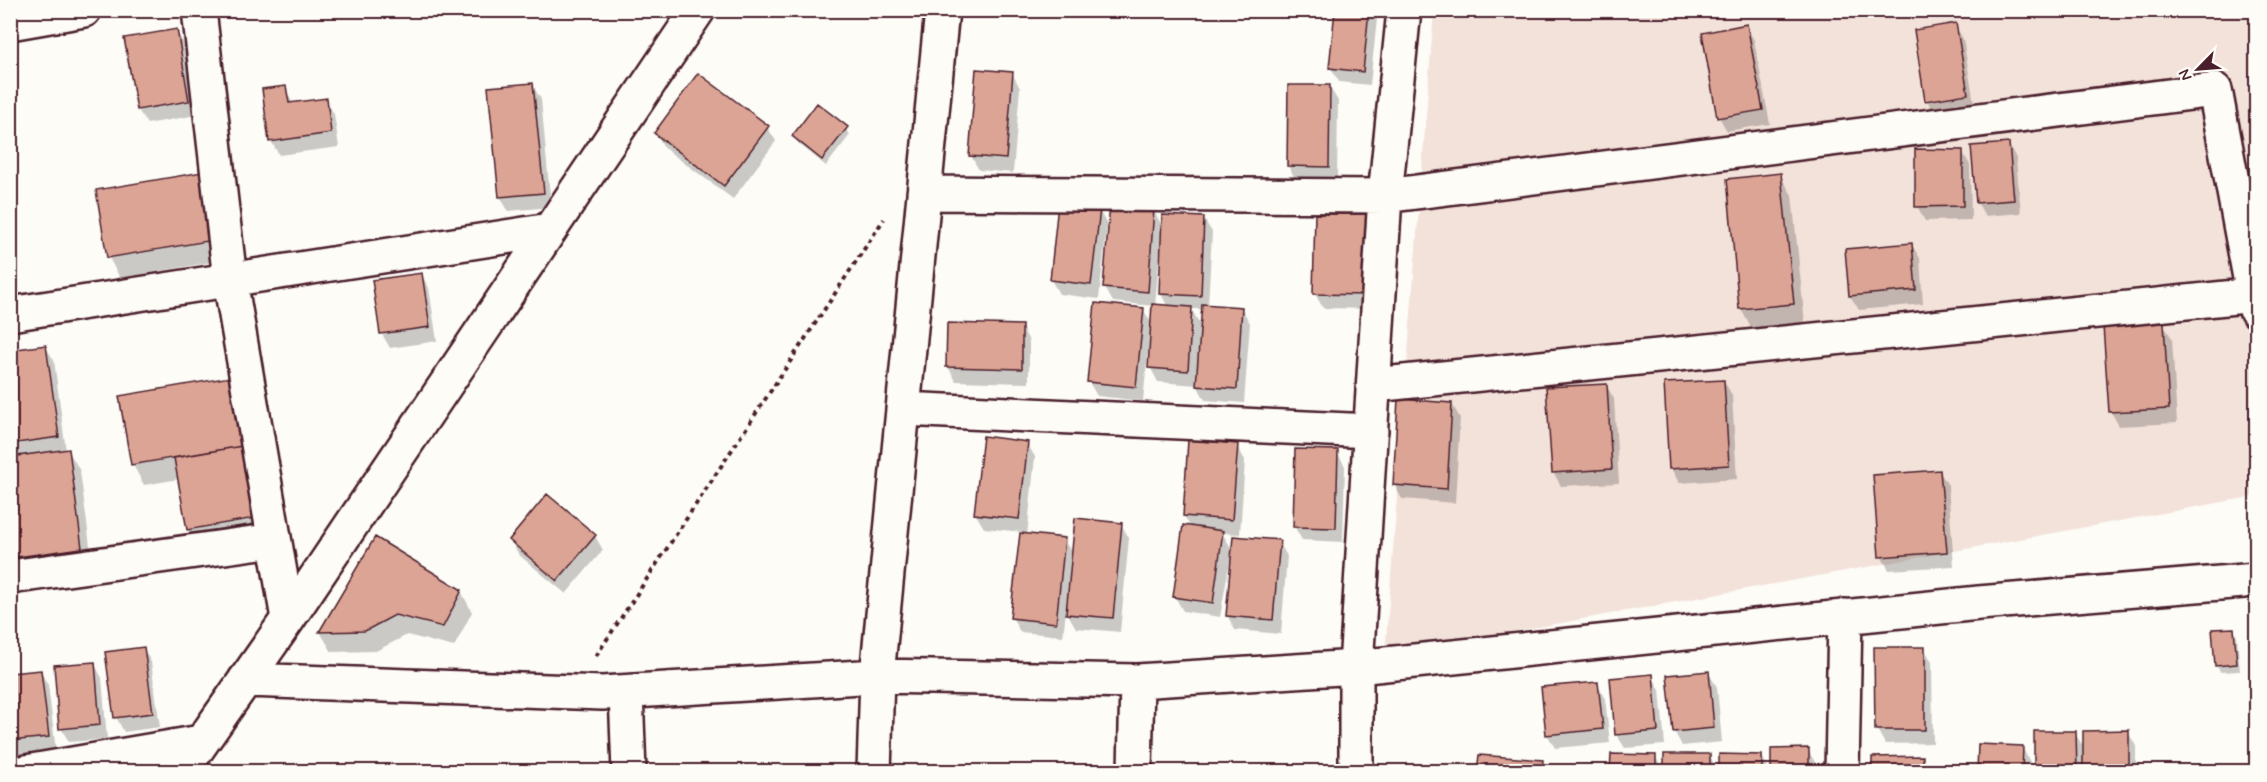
<svg xmlns="http://www.w3.org/2000/svg" width="2267" height="782" viewBox="0 0 2267 782" font-family="Mynerve,sans-serif">
<rect width="100%" height="100%" fill="#fdfcf7"/>
<filter id="ink" filterUnits="userSpaceOnUse"><feTurbulence type="fractalNoise" baseFrequency=".0167" numOctaves="2"/><feDisplacementMap in="SourceGraphic" scale="12" xChannelSelector="R" yChannelSelector="G"/><feConvolveMatrix kernelMatrix="1 2 1 2 8 2 1 2 1" color-interpolation-filters="sRGB"/></filter>
<g filter="url(#ink)">
<!-- built -->
<path fill="#f3e2da" d="M1434,11H2256V496L1385,655Z"/>
<!-- shadow -->
<path fill="#0003" fill-rule="evenodd" d="M1337,10H1372L1377,19L1370,85L1339,82L1331,68Z
M1955,25L1963,39L1975,108L1935,115L1927,100Z
M1746,26L1754,40L1770,124L1727,131L1719,117Z
M176,30L184,44L197,115L147,124L138,110L126,39Z
M1012,73L1020,88L1013,173L979,170L971,156Z
M532,85L541,99L551,207L508,211L500,196Z
M1329,86L1338,101L1337,181L1296,180L1288,166Z
M285,88L293,104L326,100L334,114L339,147L279,155L271,141Z
M767,127L776,141L733,199L664,148L656,133Z
M846,128L850,135L826,166L798,143L794,136Z
M2008,144L2016,158L2021,213L1985,216L1977,202Z
M1962,151L1970,165L1971,220L1925,221L1917,206Z
M201,174L224,260L120,278L109,258L97,191Z
M1780,175L1792,195L1805,324L1752,329L1741,308Z
M1099,210L1107,225L1099,299L1059,294L1051,280Z
M1153,210L1163,227L1203,218L1212,232L1208,306L1242,309L1250,323L1244,403L1205,400L1197,385L1158,382L1150,367L1151,353L1148,352L1143,401L1097,396L1089,382L1143,309L1153,326L1154,306L1113,302L1105,288ZM1160,248H1162L1161,294L1168,307L1155,306ZM1191,309H1203L1202,327Z
M1366,216L1374,230L1373,309L1323,308L1315,294Z
M1911,244L1920,258L1923,304L1859,310L1850,296Z
M421,274L429,288L437,341L390,348L382,334Z
M2163,324L2172,338L2177,423L2119,426L2111,412Z
M1021,326L1029,341V383L956,381L948,367Z
M45,346L54,360L66,451L68,450L80,471L93,568L10,580V351Z
M230,379L262,532L196,544L188,530L179,479L144,485L133,465Z
M1724,381L1732,395L1737,479L1679,483L1671,468Z
M1606,385L1614,399L1619,483L1561,486L1553,472Z
M1452,404L1460,418L1455,503L1402,499L1394,485Z
M1027,443L1035,457L1027,536L1064,540L1073,555L1121,524L1129,538L1120,632L1076,628L1066,611L1063,636L1020,632L1012,617L1022,532L984,528L975,513Z
M1237,446L1245,460L1240,534L1222,533L1232,549L1220,617L1183,611L1175,597L1191,528L1184,516Z
M1337,452L1345,466L1343,542L1302,540L1294,526Z
M1939,471L1948,485L1954,566L1889,570L1881,556Z
M595,536L603,550L566,594L519,555L510,540Z
M376,539L461,591L472,612L454,647L407,635L376,651L332,652L320,632Z
M1279,542L1287,556L1281,634L1235,630L1227,615Z
M2233,629L2237,636L2240,671L2220,672L2216,665Z
M143,648L151,662L160,727L124,732L116,717Z
M1924,648L1932,662L1933,743L1885,744L1877,730Z
M94,663L102,678L107,739L69,742L61,728Z
M40,671L48,685L56,751L15,755L10,747V675Z
M1708,672L1717,687L1722,742L1682,746L1674,731Z
M1652,676L1660,690L1665,745L1625,748L1616,734Z
M1597,684L1605,698L1610,743L1555,748L1547,734Z
M2128,732L2136,746V772H2036L2075,733L2084,748Z
M2022,747L2030,762V772H1978Z
M1808,750L1816,764L1817,772H1773Z
M1709,755L1719,772H1666Z
M1655,756L1664,772H1612Z
M1762,756L1770,772H1720Z
M1922,757L1930,771L1874,772Z
M1542,762L1547,772H1479Z"/>
<!-- building -->
<path fill="#dca495" stroke="#4a1f2b" stroke-width="1.5" d="M1335,10H1369L1363,72L1329,68Z
M1956,23L1968,94L1925,101L1914,30Z
M1747,24L1763,110L1717,118L1702,33Z
M177,29L189,101L137,110L124,38Z
M976,69L1013,72L1006,159L969,156Z
M698,73L769,126L724,186L654,133Z
M533,83L544,193L499,197L488,87Z
M1288,85H1330L1329,167L1287,166Z
M286,86L289,103L327,98L331,133L269,142L262,89Z
M817,103L848,127L822,160L792,136Z
M2009,143L2014,200L1976,203L1971,146Z
M1915,149L1963,150V206L1915,207Z
M202,172L214,240L107,258L96,190Z
M1781,173L1794,304L1739,309L1727,179Z
M1058,204L1100,209L1091,285L1050,280Z
M1110,204L1154,208L1148,292L1103,288Z
M1315,214H1367L1366,295L1313,294Z
M1162,215L1204,217L1201,296L1159,294Z
M1912,243L1916,290L1849,296L1845,249Z
M422,273L430,327L380,334L372,280Z
M1095,303L1144,308L1136,387L1087,382Z
M1152,304L1192,307L1188,371L1148,368Z
M1202,304L1242,307L1237,389L1196,386Z
M947,323L1022,325V369L946,367Z
M2164,323L2169,409L2109,412L2103,326Z
M46,345L59,437L10,444V350Z
M230,377L242,446L131,465L119,396Z
M1724,380L1729,465L1669,469L1664,383Z
M1607,384L1612,469L1552,473L1546,387Z
M1398,399L1452,403L1447,489L1393,485Z
M983,436L1028,442L1019,519L974,514Z
M1188,440L1238,444L1232,520L1183,516Z
M242,446L255,518L187,530L174,458Z
M69,449L82,548L10,558V457Z
M1295,449L1338,450L1336,528L1293,527Z
M1940,470L1947,552L1879,557L1873,475Z
M547,494L596,535L557,581L509,540Z
M1075,518L1122,523L1113,618L1066,614Z
M1183,525L1223,531L1213,603L1173,597Z
M1020,533L1065,538L1056,623L1010,618Z
M1233,536L1280,540L1273,620L1226,616Z
M375,537L462,590L443,627L395,615L365,631L319,632Z
M2234,628L2237,664L2215,666L2212,629Z
M144,647L153,713L114,718L105,652Z
M1874,647H1925V730H1875Z
M95,662L100,725L59,729L54,665Z
M41,670L49,737L10,741V673Z
M1709,671L1714,728L1673,732L1667,675Z
M1653,674L1658,731L1615,735L1610,678Z
M1598,682L1603,729L1546,735L1541,687Z
M2129,730V772H2083V731Z
M2034,731H2076L2077,772H2034Z
M1978,744L2023,746L2022,772H1977Z
M1809,748V772H1771V749Z
M1611,754L1656,755V772H1610Z
M1664,754H1710V772H1664Z
M1719,754L1762,755V772H1719Z
M1479,755L1543,760L1542,772H1477Z
M1923,756V772H1872V757Z"/>
<g fill="none" stroke-linecap="round" stroke-linejoin="round">
<!-- minor casing -->
<g stroke="#4a1f2b" stroke-width="38">
<path id="minor" d="M199,10L230,280L288,619
M10,23L84,10
M924,193L1385,196L2215,90L2256,310
M10,314L550,230
M1374,385L2255,295
M903,409L1371,431
M10,577L274,540
M245,680L602,693L877,676L1137,681L1356,667L1979,603L2256,580
M626,692L629,772
M26,772L201,742
M181,772L288,619L698,10
M874,772L877,676L942,10
M1135,772L1137,681
M1356,772V667L1385,196L1404,10
M1842,772L1845,616"/>
</g>
<!-- path -->
<path stroke="#4a1f2b" stroke-width="4" stroke-dasharray="4.5 4.5" stroke-linecap="butt" d="M596,656L884,219"/>
<!-- minor -->
<use href="#minor" stroke="#fdfcf7" stroke-width="33"/>
</g>
</g>
<!-- margin -->
<rect width="2267" height="782" fill="none" stroke="#fdfcf7" stroke-width="36"/>
<rect x="18" y="18" width="2231" height="746" fill="none" stroke="#4a1f2b" stroke-width="2" filter="url(#ink)"/>
<!-- north arrow -->
<g transform="translate(2198 69) rotate(245)" stroke="#fdfcf7" stroke-width="4.5" paint-order="stroke">
<path d="M0-4.5L10 22L0 15L-10 22Z" fill="#4a1f2b"/>
<text y="-9" font-size="16" font-weight="bold" text-anchor="middle" fill="#4a1f2b">N</text>
</g>
</svg>
